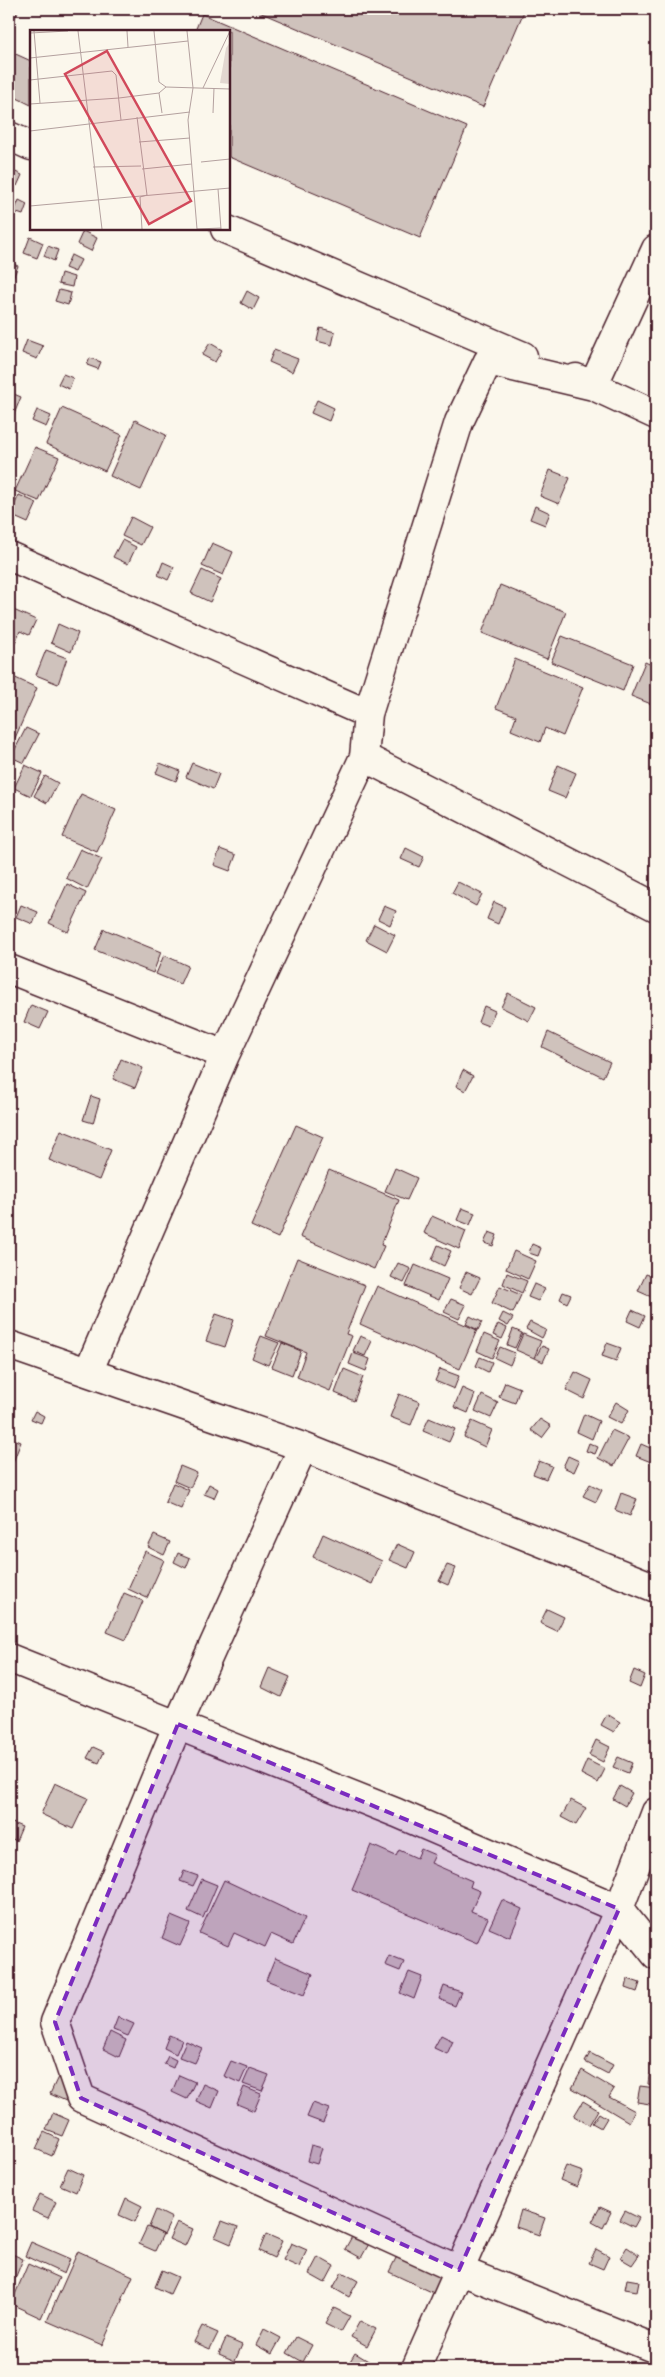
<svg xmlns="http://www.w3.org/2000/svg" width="665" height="2377" viewBox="0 0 665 2377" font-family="'Indie Flower',sans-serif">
<rect width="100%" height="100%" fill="#fbf7ec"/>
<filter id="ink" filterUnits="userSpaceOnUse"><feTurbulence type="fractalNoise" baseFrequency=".02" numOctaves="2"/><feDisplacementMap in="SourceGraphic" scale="10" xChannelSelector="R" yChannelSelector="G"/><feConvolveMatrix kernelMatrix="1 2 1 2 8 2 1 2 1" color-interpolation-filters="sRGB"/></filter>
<g filter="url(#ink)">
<!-- building -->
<path fill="#cfc2bc" stroke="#4a1f2b" d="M9,9H19L12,24L9,23Z
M252,9H525L483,107Z
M202,14L467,127L420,238L229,157V31H195Z
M9,51L31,61V105L9,94Z
M9,169L22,175L17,186L9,182Z
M19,200L27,204L23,215L14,212Z
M83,231L97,238L91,251L77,244Z
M30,237L43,243L37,258L24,253Z
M48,246L58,250L54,261L44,256Z
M71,255L81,260L75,272L65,268Z
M9,262L18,266L10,285H9Z
M61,273L74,277L72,287L58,284Z
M59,290L71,293L68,305L55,301Z
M247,291L259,298L253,310L241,303Z
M320,328L335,332L332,345L317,341Z
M27,340L43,346L37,359L22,353Z
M210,343L222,350L215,362L202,355Z
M274,350L298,359L292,372L269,362Z
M90,358L101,362L98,369L87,365Z
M63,374L73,378L69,389L58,384Z
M9,392L21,397L12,419L9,418Z
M317,400L334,408L329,421L311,413Z
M62,408L122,435L105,471L46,444Z
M37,410L51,416L46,427L32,421Z
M135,420L166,435L141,490L110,476Z
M35,447L59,457L39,501L15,491Z
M550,470L570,478L559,504L540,496Z
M19,495L37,503L28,523L10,515Z
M535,506L550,513L545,525L530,519Z
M131,517L150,527L141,545L122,536Z
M122,540L136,547L128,564L113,557Z
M212,543L233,552L223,575L202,566Z
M163,562L174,567L168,580L158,575Z
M202,570L221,579L210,602L191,593Z
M500,585L566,612L547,659L482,633Z
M9,608L36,620L29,635L20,631L13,648L9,647Z
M58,624L78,633L71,652L51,643Z
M562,636L633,664L623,691L551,662Z
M46,650L67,658L58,684L36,675Z
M515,659L583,687L563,736L545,728L540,742L511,730L516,716L496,708Z
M645,662L656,667V706L631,696Z
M9,675L37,688L15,738L9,735Z
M26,728L39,734L24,763L11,757Z
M160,763L180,771L176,781L156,773Z
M192,763L219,774L213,789L186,777Z
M25,765L42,773L31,796L14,788Z
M558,765L576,773L565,798L548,791Z
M45,776L58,783L47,803L34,796Z
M81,794L116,810L97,852L62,837Z
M406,848L424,857L419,867L401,859Z
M80,849L102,859L87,889L66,878Z
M220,849L236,855L230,871L214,865Z
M458,882L482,894L476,906L452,893Z
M67,884L86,893L68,932L49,923Z
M494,902L505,907L498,924L487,919Z
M21,905L38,912L33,924L16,917Z
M384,906L396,911L390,925L378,919Z
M374,924L395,935L387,951L366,940Z
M104,929L161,952L153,973L95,950Z
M164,955L188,966L180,984L156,974Z
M508,993L536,1007L529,1021L501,1007Z
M31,1005L48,1012L40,1029L24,1022Z
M484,1006L495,1011L488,1026L478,1022Z
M548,1032L610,1062L603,1077L542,1047Z
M121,1059L143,1068L135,1088L113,1079Z
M463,1070L473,1076L465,1091L456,1086Z
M91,1096L100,1099L93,1123L83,1120Z
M296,1125L323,1137L278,1238L251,1226Z
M61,1130L111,1150L99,1180L49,1160Z
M395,1168L417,1178L407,1200L385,1191Z
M329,1170L399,1200L381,1245L384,1246L374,1269L300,1237Z
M462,1208L475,1213L470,1225L457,1220Z
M432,1216L466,1231L459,1249L424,1233Z
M489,1232L497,1235L493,1246L484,1243Z
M532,1244L541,1248L538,1256L529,1253Z
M438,1245L451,1251L444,1266L432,1260Z
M514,1251L536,1261L528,1279L506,1269Z
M297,1258L365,1285L346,1334L352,1336L330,1391L297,1377L306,1352L266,1336Z
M398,1263L411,1269L404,1283L391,1277Z
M415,1265L448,1279L439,1300L406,1286Z
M466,1272L480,1278L472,1294L459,1288Z
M507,1273L527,1281L522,1293L503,1284Z
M646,1274L656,1278V1299L638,1291Z
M534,1284L545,1289L538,1301L528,1297Z
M377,1286L477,1330L460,1369L360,1324Z
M500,1286L521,1295L513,1313L492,1303Z
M563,1292L571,1295L567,1303L560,1299Z
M451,1299L466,1305L459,1319L444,1312Z
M632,1310L645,1316L640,1327L627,1321Z
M503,1313L513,1318L508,1326L499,1321Z
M216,1314L234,1320L225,1347L206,1341Z
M470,1316L482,1322L478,1330L466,1324Z
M530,1322L546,1330L542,1338L526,1329Z
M498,1324L507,1328L502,1339L493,1335Z
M513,1329L522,1333L515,1348L507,1345Z
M484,1334L500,1341L492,1358L477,1351Z
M523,1334L541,1341L534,1358L516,1350Z
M261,1336L279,1343L268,1365L252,1358Z
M360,1336L372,1341L365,1356L353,1351Z
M282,1343L301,1351L292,1375L272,1367Z
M607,1343L621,1348L616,1361L602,1356Z
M542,1346L549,1349L543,1362L535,1358Z
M500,1347L515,1353L510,1365L495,1358Z
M353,1353L370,1359L366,1371L349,1364Z
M480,1357L492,1362L488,1372L476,1366Z
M344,1369L363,1377L354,1401L335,1393Z
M440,1369L459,1376L454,1389L435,1381Z
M575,1372L592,1380L584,1399L566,1390Z
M505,1382L520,1388L515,1403L499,1397Z
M462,1388L475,1394L468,1413L454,1407Z
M399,1394L420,1402L411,1425L390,1417Z
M482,1395L498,1403L491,1418L475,1411Z
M616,1402L629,1410L621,1424L607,1417Z
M35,1411L44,1416L41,1423L31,1419Z
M584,1414L599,1421L592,1439L577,1432Z
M429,1418L455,1429L449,1442L423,1431Z
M540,1419L551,1426L542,1438L531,1430Z
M472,1421L492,1430L485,1447L464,1437Z
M612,1430L629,1438L614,1466L598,1458Z
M9,1437L21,1442L9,1472Z
M589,1443L598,1447L595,1454L586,1451Z
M641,1444L655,1450L651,1462L636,1456Z
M568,1456L579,1461L574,1472L563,1467Z
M539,1461L552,1466L546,1479L533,1474Z
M180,1466L197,1473L190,1488L174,1481Z
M173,1483L189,1490L181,1509L165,1502Z
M209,1484L218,1489L214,1498L204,1494Z
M590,1484L602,1490L596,1502L583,1496Z
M621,1493L637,1499L630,1516L615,1510Z
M323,1534L382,1561L372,1584L313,1557Z
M154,1535L170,1542L164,1555L148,1547Z
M397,1544L415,1552L408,1568L389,1560Z
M145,1551L164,1560L147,1598L128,1589Z
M178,1553L190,1558L186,1568L174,1562Z
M447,1565L456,1568L448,1585L439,1581Z
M124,1593L143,1601L126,1640L107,1632Z
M547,1609L564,1617L557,1631L540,1623Z
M269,1668L290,1677L281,1697L261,1687Z
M634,1670L645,1675L640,1688L629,1683Z
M607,1714L620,1722L614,1732L601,1725Z
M596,1740L610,1747L603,1762L589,1755Z
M93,1747L104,1752L99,1763L87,1758Z
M618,1757L632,1763L628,1773L613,1767Z
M587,1760L605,1769L598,1783L581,1774Z
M55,1783L88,1798L73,1829L41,1814Z
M620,1786L632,1793L625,1806L613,1799Z
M571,1800L586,1808L576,1825L561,1817Z
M10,1822L22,1827L16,1841L9,1837Z
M371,1845L396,1856L399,1850L417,1858L421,1849L435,1855L431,1863L472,1881L470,1887L480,1891L471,1911L488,1918L477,1943L352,1890Z
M184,1871L198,1876L193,1886L180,1881Z
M202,1879L217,1885L203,1918L188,1911Z
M224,1880L305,1918L293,1944L271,1934L265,1947L234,1933L228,1946L199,1933Z
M502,1900L522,1909L510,1937L489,1928Z
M171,1916L190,1924L180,1946L162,1938Z
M389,1956L404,1962L400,1971L385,1965Z
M275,1958L313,1974L304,1995L266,1980Z
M409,1972L422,1977L414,1999L400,1993Z
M628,1979L640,1983L637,1992L626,1988Z
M444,1986L461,1992L455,2006L439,1999Z
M118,2017L134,2024L128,2036L113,2030Z
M110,2032L126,2040L119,2057L103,2049Z
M169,2035L182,2040L176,2054L164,2048Z
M441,2035L453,2041L447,2054L434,2048Z
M186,2041L202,2048L195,2063L179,2057Z
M590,2053L613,2065L608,2074L585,2062Z
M168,2056L176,2060L173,2068L164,2064Z
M231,2061L247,2067L240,2083L224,2076Z
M250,2068L269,2075L262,2091L243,2084Z
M582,2070L614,2089L609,2097L635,2111L629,2122L572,2088Z
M179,2075L195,2082L187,2099L172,2092Z
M649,2075L656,2077V2086L648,2084Z
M58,2077L74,2084L66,2101L50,2094Z
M203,2084L219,2091L212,2108L196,2101Z
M640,2086L656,2088V2105L637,2102Z
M244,2087L261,2094L254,2111L237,2104Z
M583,2101L598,2110L589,2125L574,2116Z
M313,2103L329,2109L323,2123L307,2117Z
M53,2113L69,2120L62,2136L46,2130Z
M599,2113L607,2118L601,2128L592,2123Z
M44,2132L59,2139L52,2156L36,2149Z
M311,2145L322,2148L317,2164L307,2161Z
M566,2166L583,2172L577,2187L560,2180Z
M68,2168L83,2175L76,2192L60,2185Z
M40,2194L56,2202L48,2218L32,2211Z
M126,2198L142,2206L135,2222L119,2215Z
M600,2207L611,2212L603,2228L592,2222Z
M156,2210L172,2218L164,2235L149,2227Z
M521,2210L545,2218L539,2235L516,2227Z
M625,2211L639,2218L634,2227L620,2220Z
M222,2221L238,2227L231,2244L215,2237Z
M177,2222L193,2229L185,2246L169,2239Z
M147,2227L163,2234L155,2251L139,2244Z
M354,2233L370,2242L361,2258L345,2249Z
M266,2234L282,2241L274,2258L259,2251Z
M31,2242L70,2259L64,2274L25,2256Z
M291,2243L307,2250L299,2267L283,2260Z
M627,2247L639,2255L632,2265L620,2258Z
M596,2249L609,2256L603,2269L589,2263Z
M78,2251L133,2276L102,2345L47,2321Z
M10,2253L23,2259L10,2291L9,2256Z
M397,2256L446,2279L438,2295L389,2272Z
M318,2257L334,2266L325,2283L309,2274Z
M28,2264L59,2278L41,2318L11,2304Z
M162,2270L178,2277L170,2294L155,2287Z
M342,2272L358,2281L349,2297L333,2288Z
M627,2279L639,2281L637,2291L625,2289Z
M334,2308L350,2316L341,2332L325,2324Z
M360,2321L376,2329L367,2346L351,2337Z
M202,2326L218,2333L210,2349L194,2342Z
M264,2329L281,2338L272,2354L256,2345Z
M296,2337L312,2345L303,2362L287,2353Z
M226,2338L242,2345L235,2361L219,2354Z
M355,2353L370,2362L367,2368H346Z
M123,2363L135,2368H120Z"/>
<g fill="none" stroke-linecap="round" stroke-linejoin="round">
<!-- minor casing -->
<g stroke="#4a1f2b" stroke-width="31">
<path id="minor" d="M9,136L31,146
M225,229L523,356
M576,378L656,415
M9,556L368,714
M364,757L656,907
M9,969L225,1055
M9,1345L303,1447L656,1588
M88,1372L225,1055L364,757L368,714L459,422L488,361L593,386L656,249
M303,1447L178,1724L55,2022L81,2098L459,2270L656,2349
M9,1658L397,1813L619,1909L656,1955
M416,2368L619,1909L656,1812"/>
</g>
<!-- minor -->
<use href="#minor" stroke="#fbf7ec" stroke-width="28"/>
</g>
</g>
<!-- marked area -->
<path fill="#7b2cbf" fill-opacity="0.2" stroke="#7b2cbf" stroke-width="4" stroke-dasharray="10 6" stroke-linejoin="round" d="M178,1724L619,1909L459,2270L81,2098L55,2022Z"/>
<!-- overview -->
<g transform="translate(30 30)">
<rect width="200" height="200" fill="#fbf7ec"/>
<path d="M200,12V54L190,53L196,18Z" fill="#e2d7d0"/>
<path fill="none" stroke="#b4a19f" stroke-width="1" d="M4,1L10,73M48,1L72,199M97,1L98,17M124,1L129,52L136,57M157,1L163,58L158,90L167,199L191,198M0,3L38,1M0,28L158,11M0,50L82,41L86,45L91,90M173,58L200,1M129,63L132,83M0,74L89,68L129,63L136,57L200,59M183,83L184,58M107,87L117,165L110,167L112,199M0,101L160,82M109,112L160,108M171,132L200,129M63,137L111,136M112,139L162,134M188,159L191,199M0,176L200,158"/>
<path fill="#d1495b" fill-opacity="0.15" stroke="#d1495b" stroke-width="2.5" d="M77,21L161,171L119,194L35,44Z"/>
<rect width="200" height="200" fill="none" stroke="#4a1f2b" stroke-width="2.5"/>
</g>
<!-- margin -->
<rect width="665" height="2377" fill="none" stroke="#fbf7ec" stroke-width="30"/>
<rect x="15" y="15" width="635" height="2347" fill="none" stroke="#4a1f2b" stroke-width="2" filter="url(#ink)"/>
</svg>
